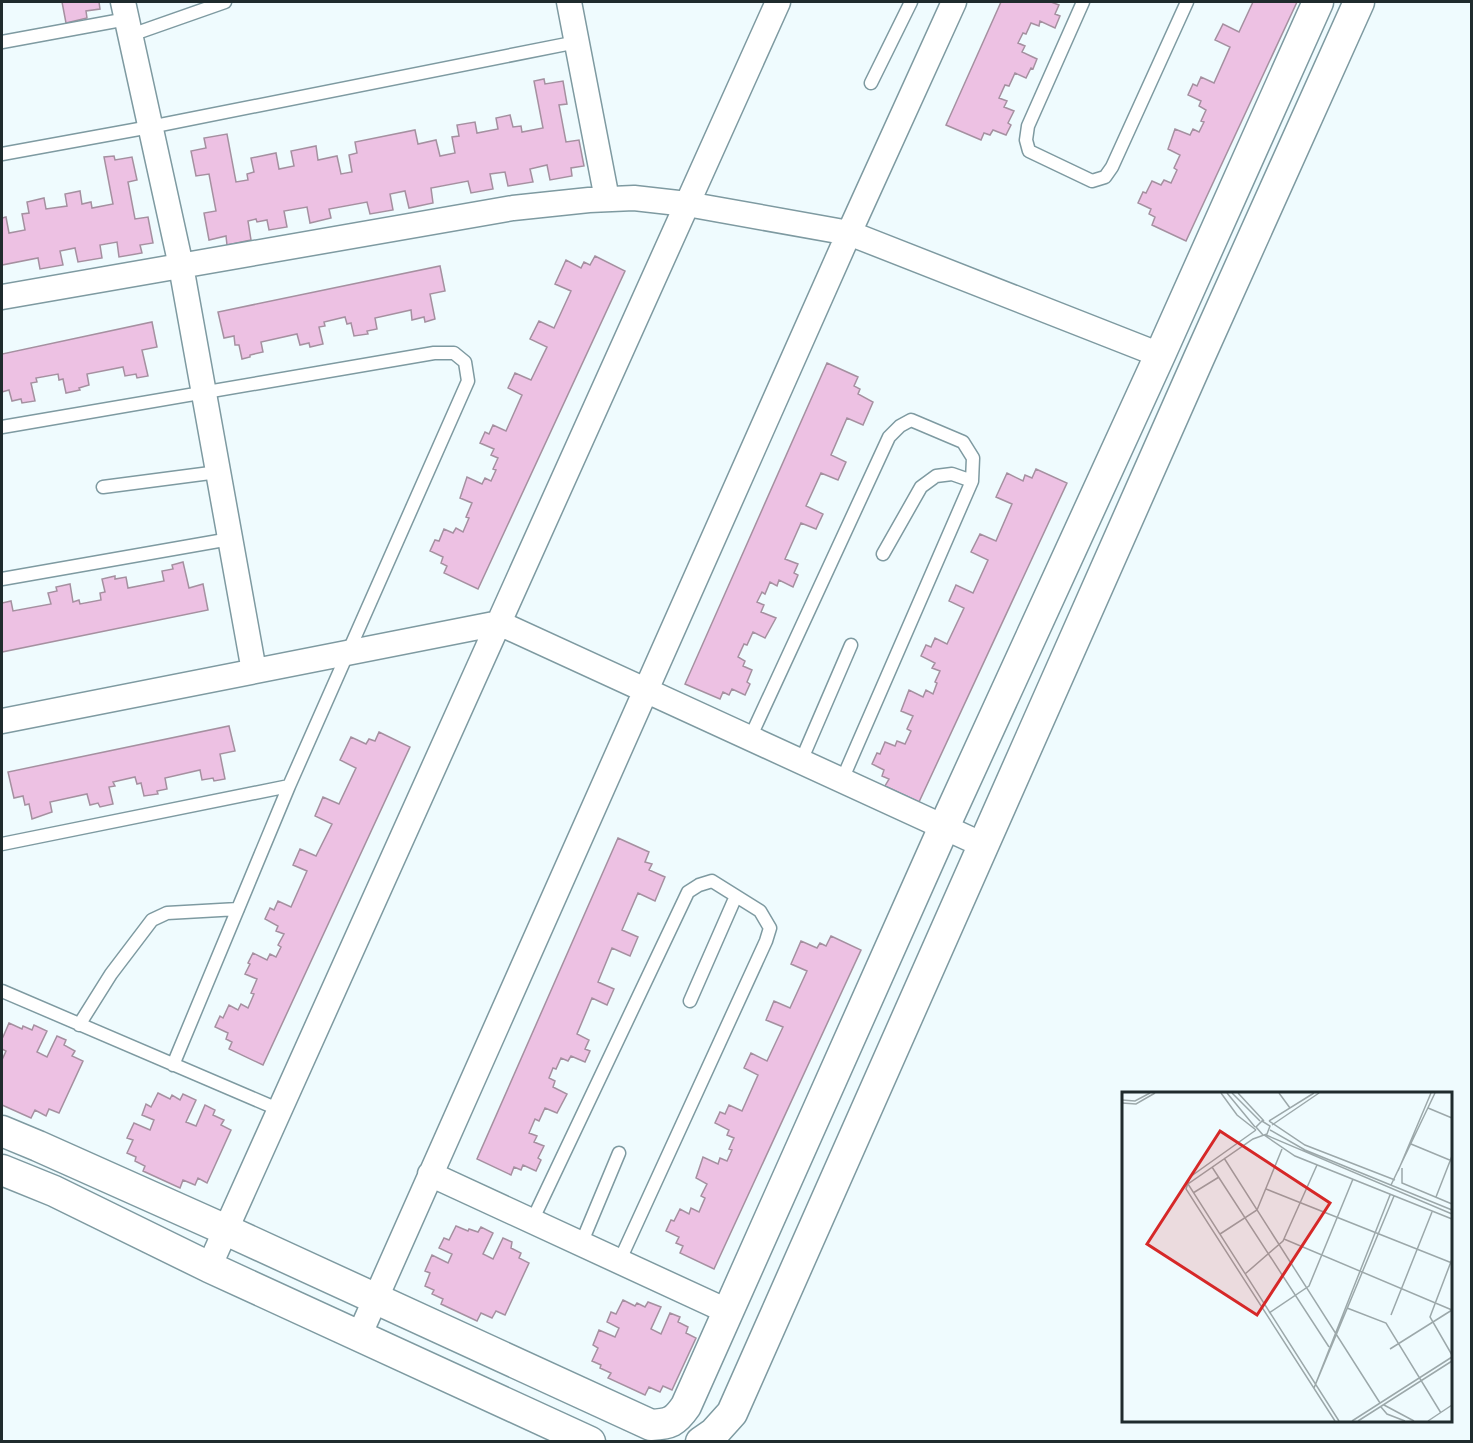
<svg xmlns="http://www.w3.org/2000/svg" width="1473" height="1443" viewBox="0 0 1473 1443" font-family="Inter,sans-serif">
<rect width="100%" height="100%" fill="#effbfe"/>
<!-- building -->
<path fill="#edc1e3" stroke="#a590a0" stroke-width="1.5" d="M62,2H99L100,9L86,11L87,18L66,23Z
M1001,2H1051L1059,5L1055,14L1060,16L1055,28L1040,21L1039,26L1031,23L1026,34L1023,33L1018,43L1025,46L1022,52L1037,59L1033,69L1031,68L1026,78L1015,73L1009,86L1005,85L999,98L1007,101L1004,107L1014,111L1008,123L1011,125L1006,135L993,130L990,135L984,133L981,140L946,125Z
M1253,2H1297L1186,241L1152,225L1155,217L1149,214L1151,209L1138,203L1143,192L1146,193L1152,181L1161,185L1164,180L1171,183L1177,170L1174,168L1180,155L1168,149L1175,129L1190,135L1193,129L1199,132L1204,122L1201,121L1206,110L1199,106L1201,101L1188,95L1193,84L1197,86L1201,77L1214,83L1230,47L1215,40L1223,24L1239,32Z
M544,79L545,84L563,81L567,104L559,105L566,142L579,140L584,166L571,168L572,176L550,180L547,165L530,169L533,182L508,186L505,172L490,174L493,189L471,193L468,181L431,188L433,203L409,208L405,191L390,194L393,210L370,214L367,202L329,209L331,218L310,223L307,207L284,211L287,227L269,230L267,220L257,222L256,219L248,221L251,240L227,245L226,236L209,240L204,213L216,211L209,174L196,176L191,151L206,148L204,138L227,134L236,182L248,180L247,174L254,172L251,158L276,153L279,169L294,166L291,151L316,146L318,160L337,156L341,174L352,172L349,155L357,153L355,142L415,130L418,144L436,140L440,156L455,153L452,137L459,136L457,125L475,122L477,133L498,129L496,118L510,115L513,127L521,126L522,132L543,128L534,81Z
M114,156L115,160L132,157L137,180L128,182L135,219L148,217L153,243L140,245L142,253L119,257L117,242L100,245L102,258L78,262L75,248L60,251L63,265L40,269L38,258L2,265V218L6,217L9,233L25,230L22,214L29,213L27,202L44,198L46,209L67,206L65,194L80,191L82,204L91,202L92,208L113,204L104,157Z
M595,256L625,271L478,589L444,573L447,566L441,563L443,557L430,551L435,540L439,541L444,529L453,533L456,528L463,532L469,518L466,517L472,503L460,498L467,477L482,484L485,478L491,481L496,470L493,469L498,458L491,455L494,449L480,443L485,432L489,434L493,425L506,431L522,395L508,388L515,373L531,380L547,347L530,339L539,321L554,328L571,291L555,284L566,260L581,268L584,262L590,265Z
M440,266L445,291L430,294L435,319L425,322L424,317L412,320L411,310L375,318L377,329L367,331L368,334L354,336L351,323L347,324L345,317L324,322L325,326L319,327L323,344L310,347L309,343L300,345L297,334L261,342L263,352L250,355V357L242,359L239,345H235L234,336L224,338L218,312Z
M152,322L157,347L142,350L148,376L137,378L136,374L125,376L123,367L87,374L89,385L79,388L80,390L66,393L63,379L59,380L58,374L36,378L37,382L31,383L35,401L22,403L21,399L12,401L9,390L2,392V354Z
M827,363L858,377L854,386L860,389L858,394L873,402L863,425L847,418L831,455L846,462L838,480L821,473L806,506L823,514L816,529L801,523L785,559L798,564L794,573L798,575L793,587L779,580L777,586L770,582L765,594L762,592L757,602L764,605L761,612L776,618L765,638L753,632L747,645L744,644L738,657L745,661L743,666L752,670L747,682L750,684L745,695L732,689L729,695L723,692L720,699L685,684Z
M1036,469L1067,483L919,802L885,786L889,779L882,776L884,770L872,764L877,753L880,754L885,742L895,746L897,741L905,744L911,731L907,729L913,716L901,711L909,690L923,697L926,690L933,694L937,683L935,682L940,671L932,668L935,663L921,656L926,645L931,647L935,638L947,644L964,608L949,601L956,585L973,593L988,560L971,552L980,534L996,541L1012,504L996,497L1007,473L1023,481L1025,475L1032,478Z
M183,562L189,588L203,584L208,610L2,652V603L11,601L13,611L51,604L48,593L57,591L56,587L70,584L73,602L79,600L80,604L101,600L100,593L105,592L102,579L115,576V579L126,577L128,588L164,581L162,571L173,569L172,565Z
M229,726L235,751L220,754L225,779L214,781L213,778L202,780L200,770L165,778L167,789L157,791L158,794L144,796L141,783L137,784L135,777L113,782L115,786L109,787L113,804L100,807L98,803L90,805L87,794L50,802L52,812L32,819L29,804L25,805L23,796L14,798L8,772Z
M379,732L410,747L263,1065L229,1049L232,1042L226,1039L228,1033L215,1027L220,1016L223,1018L229,1005L238,1010L241,1004L248,1008L254,994L251,993L257,979L245,974L250,964L248,963L253,953L267,960L270,954L276,957L281,947L278,945L284,934L276,931L278,926L265,919L270,908L274,910L278,901L291,907L307,871L293,865L300,849L316,856L332,824L315,816L323,797L339,804L356,768L340,760L351,737L366,744L369,739L375,741Z
M618,838L649,852L645,862L652,864L649,870L665,877L655,901L638,893L622,930L638,937L630,956L612,948L598,982L614,989L607,1005L592,998L577,1034L589,1040L585,1049L590,1051L585,1062L571,1056L568,1061L561,1058L556,1069L553,1068L549,1078L555,1081L553,1087L567,1094L557,1113L545,1108L539,1121L535,1119L529,1133L537,1136L534,1142L544,1146L538,1158L541,1160L536,1171L523,1165L521,1170L514,1167L511,1175L477,1159Z
M831,936L861,950L714,1269L680,1253L683,1246L676,1243L679,1237L666,1231L671,1220L674,1221L680,1209L689,1214L691,1208L699,1212L705,1198L701,1196L707,1184L696,1178L703,1157L718,1164L720,1158L727,1161L732,1150L729,1149L734,1138L727,1135L729,1130L715,1123L720,1112L725,1114L729,1105L742,1111L758,1075L744,1068L751,1053L767,1061L783,1027L766,1020L774,1001L790,1008L807,971L791,964L801,941L817,948L820,943L826,946Z
M9,1023L22,1029L23,1026L32,1030L34,1025L47,1031L37,1052L47,1057L57,1036L66,1040L64,1045L75,1051L72,1056L83,1061L59,1113L49,1109L46,1116L35,1110L31,1118L2,1105V1060L6,1051L2,1049V1037H3Z
M158,1093L170,1099L172,1095L180,1100L183,1094L196,1100L186,1122L196,1126L205,1105L215,1110L213,1115L224,1120L221,1125L231,1130L207,1183L198,1178L195,1185L183,1180L180,1188L143,1171L145,1166L135,1161L136,1157L127,1153L133,1140L127,1138L134,1123L150,1130L154,1120L142,1115L146,1104L151,1107Z
M456,1226L468,1231L469,1229L478,1232L481,1227L493,1233L483,1254L493,1259L503,1238L512,1242L511,1248L521,1253L519,1258L529,1263L505,1315L496,1311L492,1318L481,1313L477,1321L441,1304L443,1299L432,1294L434,1290L425,1286L430,1273L425,1271L432,1255L448,1263L452,1254L439,1248L444,1238L449,1240Z
M623,1300L635,1306L637,1303L645,1307L648,1302L661,1307L651,1329L661,1334L670,1313L680,1317L678,1322L688,1327L686,1333L696,1338L672,1390L663,1386L660,1392L649,1387L645,1395L608,1378L611,1373L600,1368L601,1365L592,1361L598,1348L593,1345L599,1330L615,1337L619,1328L607,1322L611,1312L616,1314Z"/>
<g fill="none" stroke-linecap="round" stroke-linejoin="round">
<!-- service casing -->
<g stroke="#7e9aa1" stroke-width="15">
<path id="service" d="M1083,2L1028,126L1026,140L1029,151L1092,181L1105,177L1112,167L1187,2
M131,35L225,2
M2,42L127,19
M871,83L911,2
M2,154L150,127L577,42
M2,427L434,353H454L465,362L468,381L289,786L173,1065
M103,487L218,472
M883,554L921,487L936,476L952,474L972,481
M2,579L230,539
M750,738L889,437L900,426L911,420L963,442L973,458L972,481L842,780
M801,761L851,645
M2,844L289,786
M2,991L280,1110
M690,1001L736,896
M79,1025L111,974L152,920L167,913L238,909
M532,1221L688,892L699,885L712,881L760,911L770,928L766,941L619,1262
M581,1244L619,1153"/>
</g>
<!-- minor casing -->
<g stroke="#7e9aa1" stroke-width="27">
<path id="minor" d="M123,2L181,266L254,671
M569,2L607,199
M2,297L513,208L589,200L634,198L687,204L849,233L1160,355
M2,721L499,623L983,845
M430,1174L729,1312
M209,1267L778,2
M359,1336L849,233L954,2"/>
</g>
<!-- tertiary casing -->
<g stroke="#7e9aa1" stroke-width="33">
<path id="tertiary" d="M2,1131L38,1146L226,1230L651,1425C670,1424 675,1422 686,1406L944,827L1160,355L1318,2
M2,1170L54,1191L209,1267L590,1442
M701,1442L714,1433L732,1413L1199,358L1359,2"/>
</g>
<!-- service -->
<use href="#service" stroke="#fff" stroke-width="12"/>
<!-- minor -->
<use href="#minor" stroke="#fff" stroke-width="24"/>
<!-- tertiary -->
<use href="#tertiary" stroke="#fff" stroke-width="30"/>
</g>
<!-- overview -->
<g transform="translate(1122 1092)">
<rect width="330" height="330" fill="#effbfe"/>
<path fill="none" stroke="#9ca8aa" stroke-width="1.5" d="M99,1L115,23L134,38M105,1L133,35M110,1L138,29M116,1L142,29M157,1L168,16M0,8L13,9L28,1M0,11L14,12L33,1M306,16L330,26M147,29L183,53L273,88M147,29L192,1M150,33L197,1M134,38L68,85L64,97L213,329M148,38L183,58L330,118M141,43L134,35L140,29L148,34L145,42L131,47L66,92L217,329M142,43L173,64L330,127M144,43L330,122M289,52L330,69M102,66L258,311M90,75L207,255M280,76V91L330,112M276,79L309,1M269,93L313,1M144,97L330,171M71,101L97,85M268,103L192,296L272,104M314,105L330,64M98,142L135,118L160,57M162,147L330,218M330,167L308,225L330,263M123,182L161,149L195,73M225,216L264,231L319,321M147,221L187,194L231,87M269,223L310,120M268,257L330,218M262,313L292,329M259,315L265,322L283,329M230,329L330,265M236,329L330,269M306,329L330,313"/>
<path fill="#d62828" fill-opacity="0.15" stroke="#d62828" stroke-width="3" d="M98,39L208,111L135,223L25,152Z"/>
<rect width="330" height="330" fill="none" stroke="#1f2b2d" stroke-width="3"/>
</g>
<!-- border -->
<rect width="1473" height="1443" fill="none" stroke="#1f2b2d" stroke-width="6"/>
</svg>
